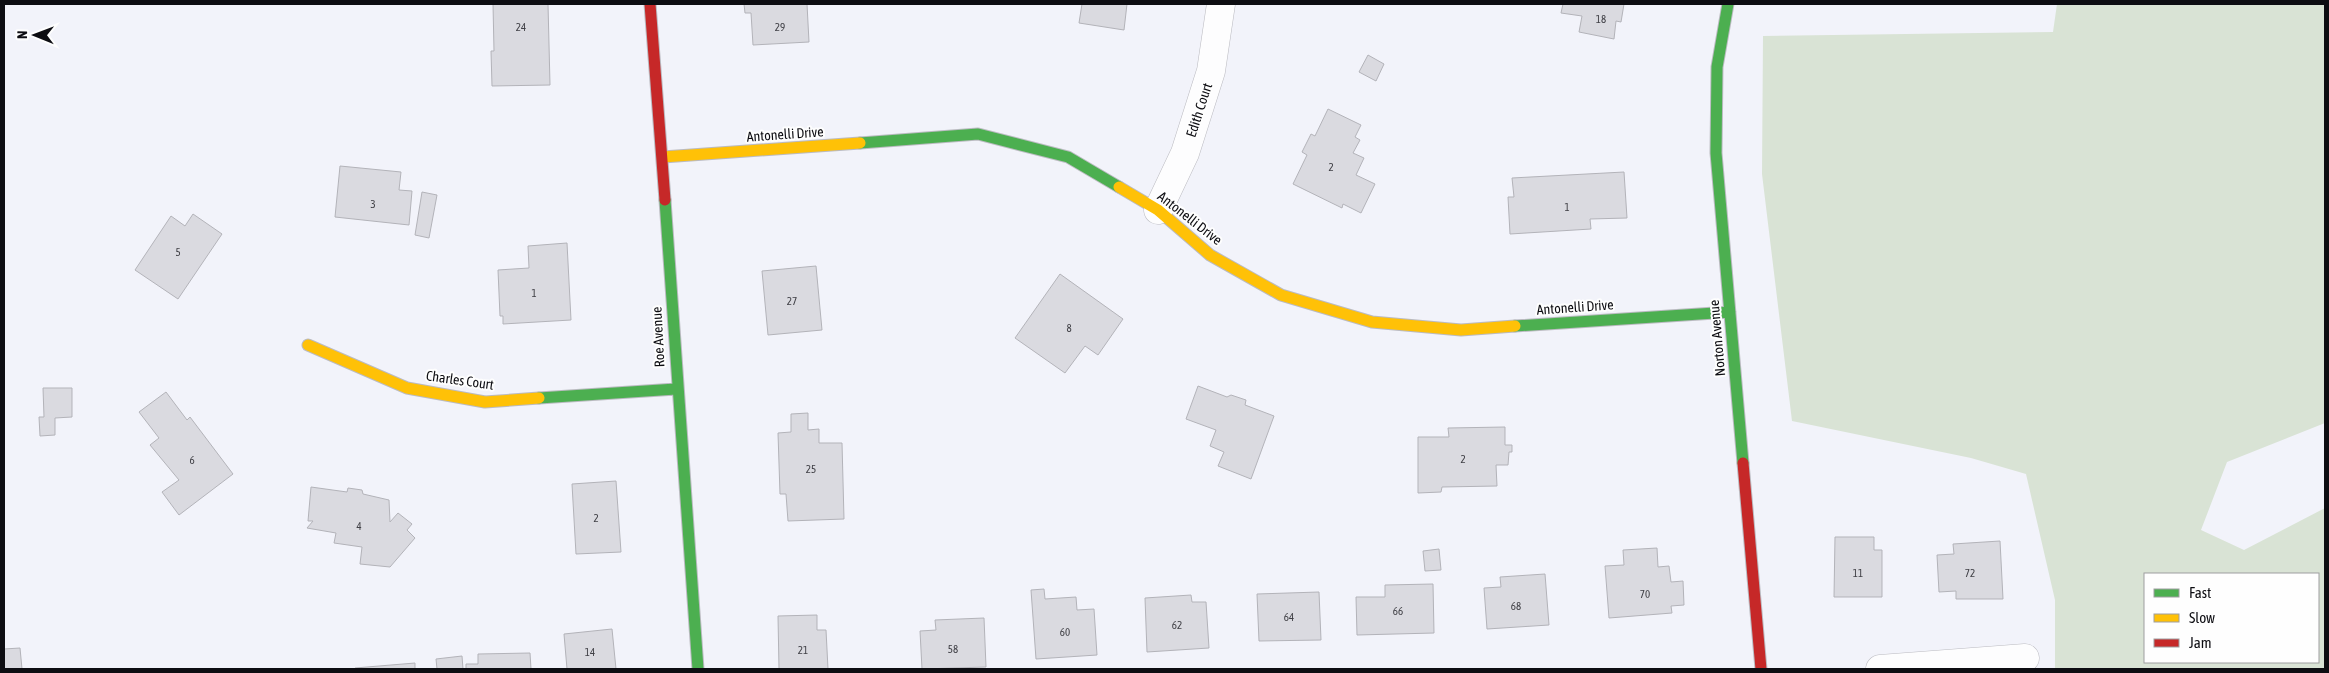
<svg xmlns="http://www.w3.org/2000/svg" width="2329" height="673" viewBox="0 0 2329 673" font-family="'Asap Condensed',sans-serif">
<rect width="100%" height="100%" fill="#f2f3fa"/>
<!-- green -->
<path fill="#d9e3d5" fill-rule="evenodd" d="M2057,4H2325V423L2227,462L2201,530L2244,550L2325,508V669H2055V600L2026,474L1971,458L1792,421L1762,174L1763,36L2053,32ZM2145,574H2318V662H2145Z"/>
<!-- building -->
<path fill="#dadae0" stroke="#b3b3b9" d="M493,4H548L550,85L492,86L491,51H494Z
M744,4H807L809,42L753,45L751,13H745Z
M1082,4H1127L1124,30L1079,23Z
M1563,4H1624L1621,22L1616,21L1614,39L1579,32L1582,16L1561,13Z
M1368,55L1384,64L1376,81L1359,72Z
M1328,109L1361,125L1355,137L1360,140L1353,153L1364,158L1356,175L1375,184L1361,213L1343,204L1342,208L1293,184L1307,155L1302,152L1311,134L1315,136Z
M340,166L401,172L399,190L412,191L409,225L335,217Z
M1624,172L1627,218L1590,219L1591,229L1510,234L1508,197H1514L1512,178Z
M422,192L437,195L429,238L415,235Z
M193,214L222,234L178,299L135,270L171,216L185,226Z
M567,243L571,320L503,324V316H500L498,270L529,268L528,246Z
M816,266L822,330L768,335L762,271Z
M1060,274L1123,319L1098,355L1085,346L1065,373L1015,338Z
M1198,386L1227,397L1231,395L1246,400L1245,405L1274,416L1251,479L1218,466L1224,452L1210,446L1216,430L1186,419Z
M43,388H72V417L55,418V435L40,436L39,417H44Z
M166,392L187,420L190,417L233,474L179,515L162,492L179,480L150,445L159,438L139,412Z
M808,413V430L819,429V443H842L844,519L788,521L786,494H780L778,433L791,432V414Z
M1505,427V445H1512V452H1509L1508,465H1496L1497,486L1442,487L1441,492L1418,493V437H1449L1448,428Z
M616,481L621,552L576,554L572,484Z
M311,487L347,492L348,488L362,490L363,494L389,500L390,522L398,513L412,524L407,530L415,538L390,567L360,564L362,547L334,543L336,533L307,528L313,521H308Z
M1835,537H1874V550H1882V597H1834Z
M2000,541L2003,599H1956V591L1939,592L1937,555L1954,554L1953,544Z
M1657,548L1658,567L1669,566L1671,582L1683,581L1684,605L1671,606L1672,613L1609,618L1605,566L1624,565L1623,550Z
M1439,549L1441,570L1425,571L1423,551Z
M1545,574L1549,625L1487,629L1484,588L1501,587L1500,577Z
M1433,584L1434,633L1357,635L1356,597H1385V585Z
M1044,589L1045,599L1076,597L1077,610L1094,609L1097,655L1036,659L1031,590Z
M1319,592L1321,640L1259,641L1257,594Z
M1191,595L1192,602H1206L1209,648L1147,652L1145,598Z
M817,615V630H826L828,669H779L778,616Z
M984,618L986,667L922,669L920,631L936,630L935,620Z
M612,629L616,669H567L564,634Z
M20,648L22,669H4V649Z
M530,653L531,669H466V664H478V654Z
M462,656L463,669H437L436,659Z
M415,663V669H355V668Z"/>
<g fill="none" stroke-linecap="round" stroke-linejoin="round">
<!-- street casing -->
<g stroke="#bbbbc1" stroke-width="29">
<path id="street" d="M1158,210L1185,153L1211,71L1221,4
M1880,669L2025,658"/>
</g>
<!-- fast casing -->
<g stroke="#bbbbc1" stroke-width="13">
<path id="fast" d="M1728,4L1717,67L1716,153L1743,463
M860,143L978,134L1068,157L1119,187
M665,200L698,669
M1515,326L1730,312
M539,398L676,389"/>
</g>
<!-- slow casing -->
<g stroke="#bbbbc1" stroke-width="13">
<path id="slow" d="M663,157L860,143
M1119,187L1158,210L1210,255L1281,295L1372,322L1461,330L1515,326
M308,345L407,388L485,402L539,398"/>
</g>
<!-- jam casing -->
<g stroke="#bbbbc1" stroke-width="13">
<path id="jam" d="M650,4L665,200
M1743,463L1761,669"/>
</g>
<!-- street -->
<use href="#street" stroke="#fdfdfe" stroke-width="28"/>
<!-- fast -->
<use href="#fast" stroke="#4caf50" stroke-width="11"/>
<!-- slow -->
<use href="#slow" stroke="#ffc107" stroke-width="11"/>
<!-- jam -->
<use href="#jam" stroke="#c62828" stroke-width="11"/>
</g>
<g text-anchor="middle" stroke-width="4" stroke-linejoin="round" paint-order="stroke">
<!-- number labels -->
<g font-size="11" fill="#404046">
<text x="1601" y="23">18</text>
<text x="521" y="31">24</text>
<text x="780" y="31">29</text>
<text x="1331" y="171">2</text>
<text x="373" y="208">3</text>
<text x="1567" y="211">1</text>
<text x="178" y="256">5</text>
<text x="534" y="297">1</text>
<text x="792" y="305">27</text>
<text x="1069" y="332">8</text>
<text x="1463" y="463">2</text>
<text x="192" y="464">6</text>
<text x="811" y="473">25</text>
<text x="596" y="522">2</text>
<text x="359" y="530">4</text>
<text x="1858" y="577">11</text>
<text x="1970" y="577">72</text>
<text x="1645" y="598">70</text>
<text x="1516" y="610">68</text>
<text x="1398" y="615">66</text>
<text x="1289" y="621">64</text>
<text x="1177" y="629">62</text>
<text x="1065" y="636">60</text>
<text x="953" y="653">58</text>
<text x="803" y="654">21</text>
<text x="590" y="656">14</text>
</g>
<!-- street labels -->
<g font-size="14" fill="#0d0d12" stroke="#fefefe">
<text transform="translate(1199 110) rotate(-72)" y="5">Edith Court</text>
<text transform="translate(785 134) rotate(-4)" y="5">Antonelli Drive</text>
<text transform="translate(1190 218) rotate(38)" y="5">Antonelli Drive</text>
<text transform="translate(1575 307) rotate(-4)" y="5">Antonelli Drive</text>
<text transform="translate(658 337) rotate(-93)" y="5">Roe Avenue</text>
<text transform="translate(1717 338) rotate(-95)" y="5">Norton Avenue</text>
<text transform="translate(460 380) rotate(8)" y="5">Charles Court</text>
</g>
</g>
<!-- border -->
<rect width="2329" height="673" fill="none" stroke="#0d0d12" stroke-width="10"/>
<!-- legend -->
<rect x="2144" y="573" width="175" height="90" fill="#fefefe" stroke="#9e9ea0"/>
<rect x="2154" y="589" width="25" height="8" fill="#4caf50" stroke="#9e9ea0"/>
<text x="2189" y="598" font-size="15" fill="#0d0d12">Fast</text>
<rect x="2154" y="614" width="25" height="8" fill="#ffc107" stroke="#9e9ea0"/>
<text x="2189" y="623" font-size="15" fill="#0d0d12">Slow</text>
<rect x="2154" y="639" width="25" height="8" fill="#c62828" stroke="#9e9ea0"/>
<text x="2189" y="648" font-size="15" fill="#0d0d12">Jam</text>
<!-- north arrow -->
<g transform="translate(35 35) rotate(271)" stroke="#fefefe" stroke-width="4" paint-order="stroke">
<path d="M0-4L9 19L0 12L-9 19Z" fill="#0d0d12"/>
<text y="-8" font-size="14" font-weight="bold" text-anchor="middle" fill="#0d0d12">N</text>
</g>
</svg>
